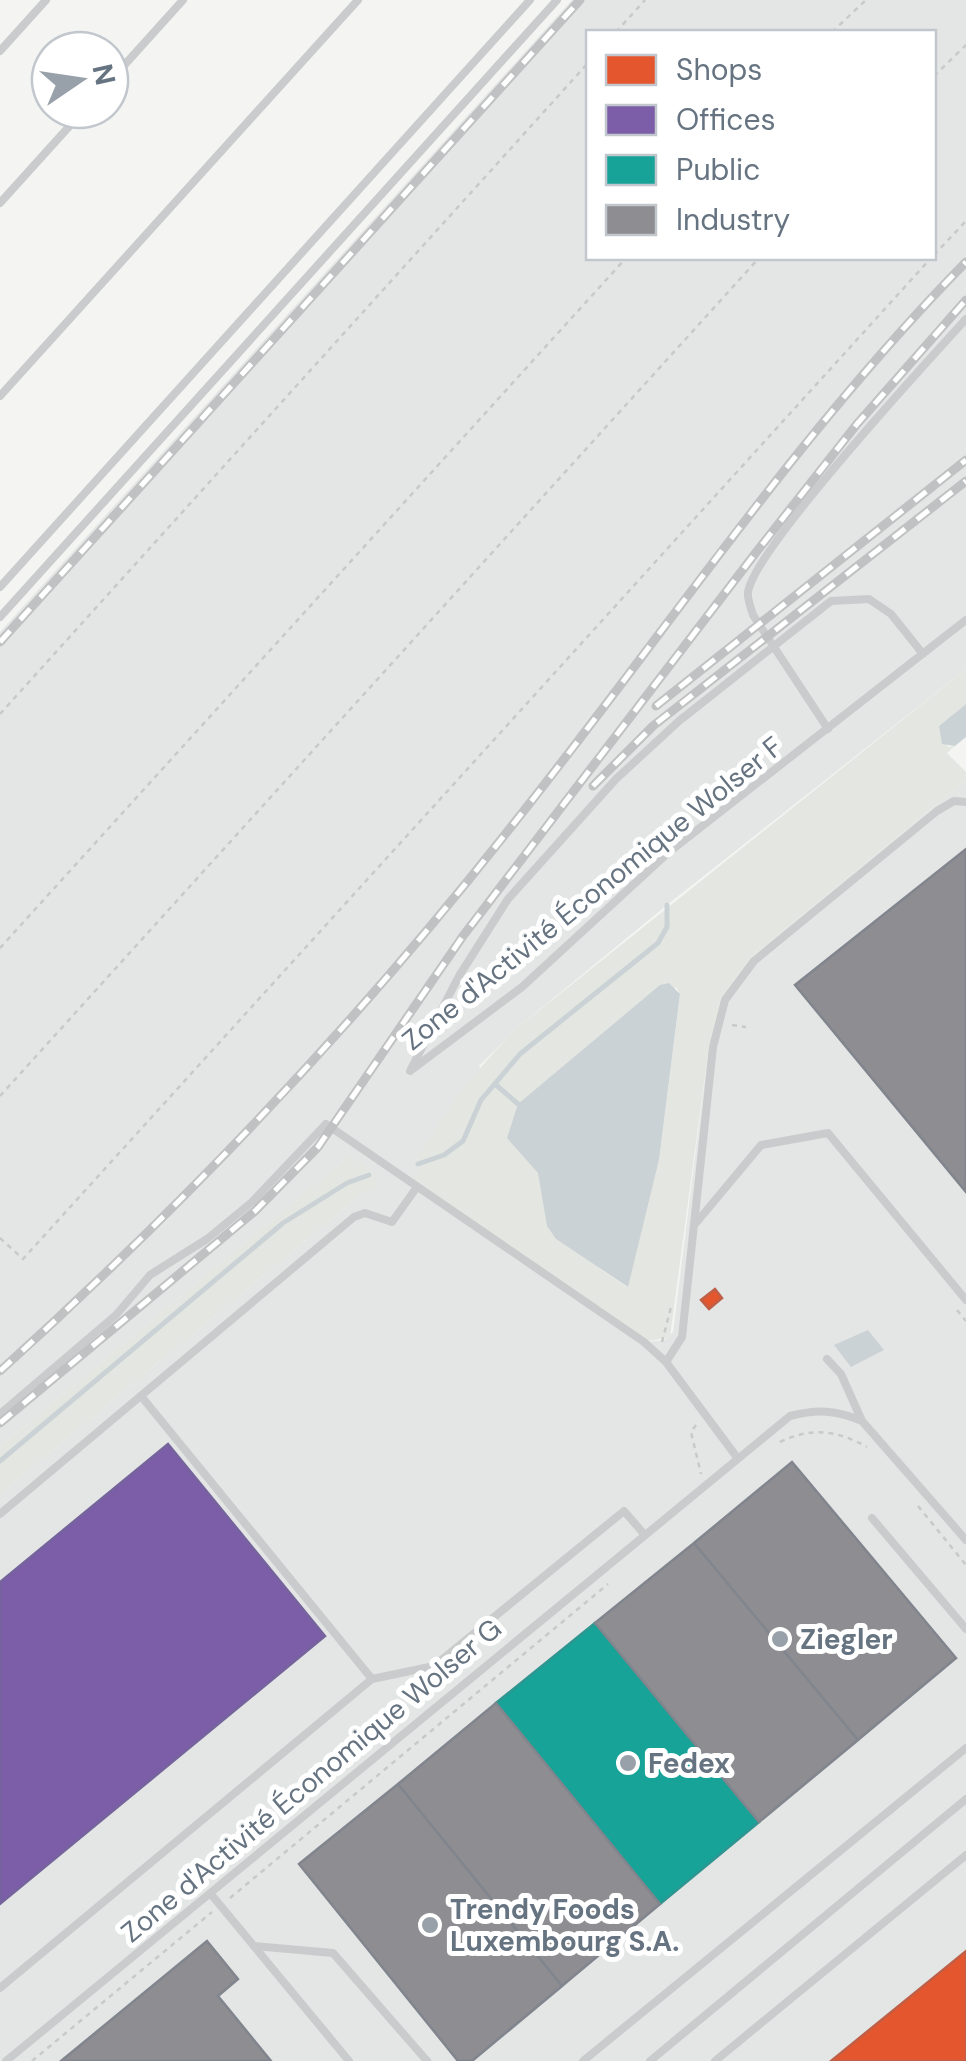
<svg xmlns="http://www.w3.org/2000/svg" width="966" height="2061" viewBox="0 0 966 2061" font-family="'DM Sans',sans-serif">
<rect width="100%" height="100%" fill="#f4f4f3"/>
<!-- built -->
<path fill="#e4e6e5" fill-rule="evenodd" d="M572,0H966V669L667,905L516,1029L479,1066L644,1342L664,1340L673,1332L709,1046L721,998L750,958L966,780V2061H0V1493L365,1191L374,1174L349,1157L0,1447V632ZM588,32H934V258H588Z"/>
<!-- green -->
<path fill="#e4e7e1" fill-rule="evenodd" d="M966,669V704L939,726L948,747L955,746L947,753L966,772V780L750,958L721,998L709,1046L670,1337L644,1342L411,1182L419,1170L417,1160C445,1111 476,1069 516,1029ZM676,987L680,995L659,1160L627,1287L556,1239L547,1226L538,1173Z
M350,1156L374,1174L376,1189L365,1191L0,1493V1447Z"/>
<!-- water -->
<path fill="#cbd2d5" d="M966,704V737L955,746L942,744L939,726Z
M669,983L680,994L659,1160L628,1287L556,1239L547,1226L538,1173L507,1138L518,1104L660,985Z
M868,1330L884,1350L851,1367L834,1345Z"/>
<!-- shops -->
<path fill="#e4572e" stroke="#be5f47" stroke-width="2.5" d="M715,1289L722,1298L709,1309L701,1300Z
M966,1951V2061H831Z"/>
<!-- offices -->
<path fill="#7b5ea7" stroke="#75649c" stroke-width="2.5" d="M168,1444L325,1636L0,1904V1582Z"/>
<!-- public -->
<path fill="#17a398" stroke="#2f9591" stroke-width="2.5" d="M595,1623L759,1822L660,1904L496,1703Z"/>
<!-- industry -->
<path fill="#8d8d92" stroke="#81858d" stroke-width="2.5" d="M966,849V1192L795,985Z
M792,1462L956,1658L858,1740L694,1543Z
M694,1543L858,1740L759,1822L595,1623Z
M496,1703L660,1904L562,1986L398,1784Z
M398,1784L562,1986L472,2061H458L299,1864Z
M207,1941L238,1979L218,1996L271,2061H61Z"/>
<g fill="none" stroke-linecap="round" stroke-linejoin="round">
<!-- stream -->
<path stroke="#cbd2d5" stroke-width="5" d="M495,1084L518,1104
M418,1164L444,1155L463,1141L481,1100L520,1054L658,943L667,927V905
M0,1461L283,1223L347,1183L369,1175"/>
<!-- path -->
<path stroke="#c8c9c8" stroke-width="2.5" stroke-dasharray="5 5" stroke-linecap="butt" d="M616,32L645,0
M832,32L866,0
M934,76L966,45
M934,255L966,221
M0,714L588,63
M0,948L626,258
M732,1025L746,1027
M0,1096L759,258
M0,1238L23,1259L931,258
M957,1310L966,1321
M662,1342L671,1307
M696,1425L691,1432L701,1474
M780,1442C811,1427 837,1430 867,1447
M918,1506L966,1565
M230,1898L608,1584
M32,2061L212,1912"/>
<!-- lane -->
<path stroke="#cacbcc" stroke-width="8" d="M0,51L46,0
M110,81L183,0
M0,203L84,110
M0,396L358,0
M0,587L530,0
M0,617L557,0
M923,654L891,614L869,599L831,601L679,721L616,779L508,899L459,976L410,1071L522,987L669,852L966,620
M828,729L753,615C751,608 747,599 748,592C755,548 927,362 966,319
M696,1223L761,1145L828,1133L966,1300
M827,1359L841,1374L862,1421
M666,1362L682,1337L713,1047L725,1000L754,961L937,811L954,801L966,802
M141,1396L372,1679
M0,1414L116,1315L150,1275L207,1239L252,1202L326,1124L644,1342L666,1362L736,1456
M0,1514L354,1217L365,1213L392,1222L417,1187
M872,1518L966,1629
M210,1893L349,2061
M254,1946L333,1953L427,2061
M0,1988L372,1679L434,1666L624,1511L644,1534
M6,2061L790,1416C818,1409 836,1410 862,1421L966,1540
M583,2061L966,1748
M650,2061L966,1799
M715,2061L966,1855"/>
<!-- rail casing -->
<g stroke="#c0c1c2" stroke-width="9">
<path id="rail" d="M0,642L580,0
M656,706L966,460
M593,786L653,726L966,481
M0,1371C183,1206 354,1026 507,832C659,642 795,436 966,262
M0,1423L255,1211L318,1147L463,936L754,555L857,424L966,300"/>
</g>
<!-- rail -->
<use href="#rail" stroke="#fff" stroke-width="5" stroke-dasharray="15" stroke-linecap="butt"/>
</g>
<!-- markers -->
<g fill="#98a0a9" stroke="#fff" stroke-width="4">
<circle cx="780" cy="1639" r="10"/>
<circle cx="628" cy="1763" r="10"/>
<circle cx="430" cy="1925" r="10"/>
</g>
<g text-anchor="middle" stroke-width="10" stroke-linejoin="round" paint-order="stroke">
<!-- street labels -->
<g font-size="28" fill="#667381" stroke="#fff">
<text transform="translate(592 893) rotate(-39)" y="10">Zone d'Activité Économique Wolser F</text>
<text transform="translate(311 1780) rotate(-40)" y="10">Zone d'Activité Économique Wolser G</text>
</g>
<!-- poi labels -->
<g font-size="28" font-weight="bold" fill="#667381" stroke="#fff" text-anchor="start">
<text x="800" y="1649">Ziegler</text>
<text x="648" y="1773">Fedex</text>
<text x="450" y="1919">Trendy Foods<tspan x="450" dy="32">Luxembourg S.A.</tspan></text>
</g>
</g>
<!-- legend -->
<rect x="586" y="30" width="350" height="230" fill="#ffffff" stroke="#c2c7cd" stroke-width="2.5"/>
<rect x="606" y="55" width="50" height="30" fill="#e4572e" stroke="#c2c7cd" stroke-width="2.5"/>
<text x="676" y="80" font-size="30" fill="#667381">Shops</text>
<rect x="606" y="105" width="50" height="30" fill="#7b5ea7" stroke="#c2c7cd" stroke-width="2.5"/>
<text x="676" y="130" font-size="30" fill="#667381">Offices</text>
<rect x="606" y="155" width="50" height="30" fill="#17a398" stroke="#c2c7cd" stroke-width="2.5"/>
<text x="676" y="180" font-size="30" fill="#667381">Public</text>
<rect x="606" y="205" width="50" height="30" fill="#8d8d92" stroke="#c2c7cd" stroke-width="2.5"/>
<text x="676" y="230" font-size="30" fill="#667381">Industry</text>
<!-- north arrow -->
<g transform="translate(80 80) rotate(77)"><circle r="48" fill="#ffffff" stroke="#c2c7cd" stroke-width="2.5"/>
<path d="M0-8L18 38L0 25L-18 38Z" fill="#98a0a9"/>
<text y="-15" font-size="28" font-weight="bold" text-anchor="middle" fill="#667381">N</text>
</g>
</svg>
